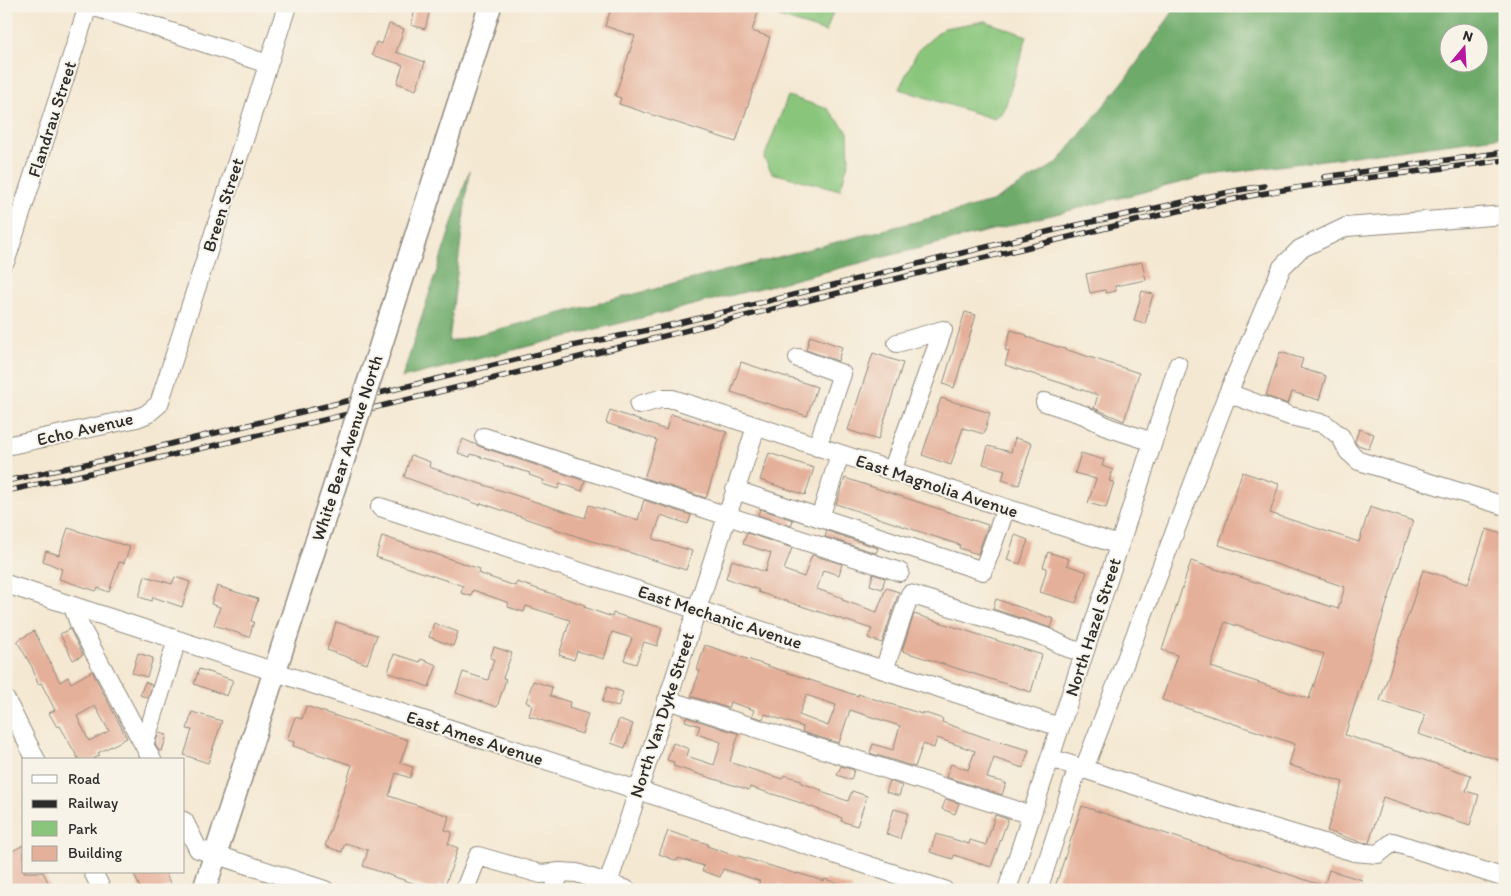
<svg xmlns="http://www.w3.org/2000/svg" width="1511" height="896" viewBox="0 0 1511 896" font-family="Itim,sans-serif">
<rect width="100%" height="100%" fill="#f7f3e8"/>
<filter id="ink" filterUnits="userSpaceOnUse"><feTurbulence type="fractalNoise" baseFrequency=".02" numOctaves="2"/><feDisplacementMap in="SourceGraphic" scale="10" xChannelSelector="R" yChannelSelector="G"/><feConvolveMatrix kernelMatrix="1 2 1 2 8 2 1 2 1" color-interpolation-filters="sRGB"/></filter>
<filter id="wash" filterUnits="userSpaceOnUse"><feTurbulence type="fractalNoise" baseFrequency=".0096" numOctaves="4" result="noise"/><feDisplacementMap in="SourceGraphic" scale="20" xChannelSelector="R" yChannelSelector="G"/><feGaussianBlur stdDeviation="1.12" result="paint"/><feColorMatrix in="noise" values="0 0 0 0 0 0 0 0 0 0 0 0 0 0 0 0 0 1.4 0 .05"/><feComposite in="paint" operator="in"/></filter>
<g filter="url(#wash)">
<rect width="100%" height="100%" fill="#f4e8d2"/>
<!-- green -->
<path fill="#89c67b" stroke="#5a7853" d="M783,6H835L826,32L779,17Z
M985,21L1027,36L1004,111L994,119L899,89L918,50L944,28Z
M788,96L828,109L848,132L849,160L840,190L772,173L764,158Z"/>
<!-- forest -->
<path fill="#6eab6b" stroke="#4c6b4b" fill-rule="evenodd" d="M1177,6H1505V136L1211,175L402,378L469,171L449,342L992,202L1057,163L1127,77ZM1448,32H1478V62H1448Z"/>
<g id="blocks">
<!-- building -->
<path fill="#e5b09a" fill-rule="evenodd" d="M416,6L430,10L425,29L411,25Z
M612,6H625L641,11L642,6H760L752,31L770,37L736,142L619,104L621,98L615,96L635,36L605,26Z
M389,24L404,29L396,52L425,62L416,90L397,83L403,65L372,55L376,42L382,44Z
M1142,262L1146,280L1115,286L1116,291L1106,293L1105,290L1090,293L1086,274Z
M1142,291L1153,294L1145,324L1134,321Z
M965,312L976,315L954,388L943,384Z
M1011,330L1027,335V337L1139,373L1124,421L1094,408L1098,395L1005,365L1009,351L1005,350Z
M810,336L842,347L838,361L806,350Z
M1280,352L1303,359L1300,368L1326,376L1319,400L1292,392L1288,404L1266,396Z
M873,353L903,363L878,440L848,430Z
M741,362L817,387L807,416L731,392Z
M941,398L990,413L984,434L963,428L951,465L922,455Z
M610,410L666,430L671,414L727,432L706,498L644,478L657,440L606,423Z
M1359,429L1374,434L1369,449L1356,444L1355,441Z
M1015,438L1032,443L1019,485L1002,480L1005,470L983,464L988,446L1011,452Z
M463,439L481,447L585,481L582,491L560,483L558,489L542,484L544,480L529,475L530,473L503,465L504,464L471,454L470,457L458,453Z
M769,453L814,468L805,495L760,480Z
M1081,453L1104,460L1102,466L1113,470L1109,481L1114,482L1106,508L1088,503L1096,479L1075,473Z
M411,455L430,462L429,467L585,518L589,505L638,520L644,500L691,515L688,524L661,515L653,539L692,551L686,570L576,536L481,503L480,505L404,477Z
M1242,472L1279,484L1270,513L1359,542L1370,507L1413,521L1345,735L1471,775L1466,791L1479,795L1470,825L1383,797L1369,843L1361,842L1327,831L1343,782L1289,765L1295,744L1162,700L1177,655L1162,650L1191,561L1338,609L1345,587L1219,545ZM1225,622L1324,654L1309,699L1211,667Z
M845,478L988,525L978,554L959,548L960,545L836,504Z
M760,509L793,520L791,526L758,515Z
M68,528L130,547L124,563L119,562L109,592L98,588L96,591L59,579L62,569L43,561L46,551L59,555Z
M1486,529L1505,535V762L1418,734L1425,715L1380,701L1423,570L1468,584Z
M827,531L878,548L876,553L825,537Z
M747,533L792,548L784,570L804,577L812,555L842,564L839,575L823,570L817,589L843,598L842,600L877,612L886,588L899,592L882,643L868,638L872,629L758,592L759,590L726,578L732,560L765,572L771,553L743,544Z
M1015,535L1028,540L1020,564L1007,560Z
M382,536L480,569L478,573L515,586L517,582L585,605L584,607L612,617L613,613L662,628L657,646L644,642L636,664L624,660L632,638L612,632L604,659L577,651L574,660L559,655L570,620L526,606L524,612L508,607L509,603L473,590L471,596L461,593L463,586L376,557Z
M1048,552L1069,559L1067,565L1087,572L1076,603L1040,592L1047,568L1043,567Z
M873,574L885,578L882,589L870,585Z
M145,576L172,584L175,577L190,582L182,607L153,597L152,601L139,597Z
M217,586L258,599L251,621L254,622L249,637L214,625L220,607L211,604Z
M996,599L1054,619L1051,628L993,609Z
M914,614L1042,655L1031,692L902,651Z
M336,622L377,635L367,664L327,650Z
M434,623L458,632L453,646L429,637Z
M70,629L83,655L73,660L60,634Z
M34,631L60,682L68,677L71,683L92,671L127,738L98,753L100,755L92,760H79L60,726L57,727L49,713L55,710L41,683L38,684L32,667L17,641ZM95,706L109,731L89,741L77,716Z
M705,645L858,696V694L922,714V712L943,719L942,722L986,738L1029,750L1023,768L994,758L987,778L1006,783L1002,795L946,777L951,764L968,770L975,751L937,738L934,748L923,744L915,767L870,753L873,744L893,750L900,726L850,710L839,743L802,732L803,727L765,714L763,719L752,716L754,710L730,702L728,708L691,696L700,671L697,670ZM806,695L836,705L828,726L799,715Z
M494,647L512,653L503,678L506,679L497,707L456,693L463,672L488,680L494,659L490,658Z
M138,653L153,658L147,677L132,673Z
M394,654L420,662L421,659L437,665L429,687L388,672Z
M199,669L233,680L227,696L194,684Z
M533,681L552,687L550,696L570,702L569,708L588,714L582,734L529,716L532,705L526,702Z
M145,682L152,685L148,698L140,695Z
M607,687L623,692L618,707L602,702Z
M306,706L408,740L400,763L413,767L410,778L396,773L389,796L449,816L445,830L452,832L448,844L458,848L445,886L439,884L437,890H433L363,866L368,850L345,843L342,852L325,846L352,765L293,746L294,742L287,740L295,717L302,719Z
M192,712L222,721L208,763L184,755L192,730L187,729Z
M686,717L739,734L730,761L732,763L782,779L784,775L801,780V783L822,790L821,792L848,801L852,791L867,796L857,826L841,821L842,818L795,801L750,787L749,790L673,766L674,762L667,760L673,743L689,749L687,756L714,765L721,742L697,734L700,726L685,721Z
M619,719L633,724L625,748L611,743Z
M159,733L167,735L162,751L158,750L155,744Z
M841,766L854,770L851,780L837,775Z
M890,781L902,786L899,796L886,792Z
M946,799L959,803L955,814L942,809Z
M1082,806L1324,886L1329,870L1362,880L1359,890H1054Z
M894,809L908,813L900,839L886,834Z
M995,815L1008,819L991,867L954,855L953,859L930,852L936,834L969,844L970,840L986,845Z
M668,831L708,844L707,846L735,856V855L797,874V873L824,881L825,879L852,888V890H794L778,885L777,890H771L758,885L760,881L723,869L720,877L702,871L704,866L678,858L677,861L659,854Z
M24,845V872H43L52,890H6V854Z
M133,872H165L171,885L160,890H141Z"/>
</g>
</g>
<g filter="url(#ink)">
<use href="#blocks" fill-opacity="0" stroke="#908a7e" stroke-width="1"/>
<g fill="none" stroke-linecap="round" stroke-linejoin="round">
<!-- minor casing -->
<g stroke="#908a7e" stroke-width="20">
<path id="minor" d="M92,6L268,64
M6,260L88,6
M798,358L842,374L817,447
M1228,393L1290,416L1325,424L1341,437L1348,451L1359,461L1505,506
M1045,402L1084,415L1110,428L1153,442
M639,405L660,399H673L1119,545
M484,437L900,572
M6,446L137,418L147,414L159,404L287,6
M892,471L943,330L897,343
M735,490L983,571L1006,508
M380,507L1060,727
M820,518L840,454
M6,584L944,890
M73,607L80,626L152,760
M884,670L910,594L1046,637L1068,648L1084,653
M6,700L36,760
M667,700L1031,815
M144,745L177,640
M1050,758L1170,797L1354,852L1378,854L1393,842L1505,878
M1084,769L1226,398L1282,267L1300,249L1346,227L1505,215
M184,821L198,849L325,890
M93,872L102,890
M467,890L465,889L478,856L541,874L560,872L577,873L627,890
M554,890L560,872
M606,890L756,427
M1007,890L1178,365
M1038,890L1078,767"/>
</g>
<!-- major casing -->
<g stroke="#908a7e" stroke-width="25">
<path id="major" d="M377,357L490,6
M204,890L343,460"/>
</g>
<!-- minor -->
<use href="#minor" stroke="#fff" stroke-width="18"/>
<!-- major -->
<use href="#major" stroke="#fff" stroke-width="22"/>
<!-- rail casing -->
<g stroke="#2b2b2b" stroke-width="5.5">
<path id="rail" d="M1324,177L1505,152
M6,481L109,459L572,346L667,326L1059,229L1239,190L1264,186
M6,491C341,422 672,331 1004,253C1079,235 1154,215 1230,200C1320,181 1413,173 1505,160"/>
</g>
<!-- rail -->
<use href="#rail" stroke="#f7f3e8" stroke-width="4" stroke-dasharray="11" stroke-linecap="butt"/>
<!-- major-bridge casing -->
<g stroke="#908a7e" stroke-width="25" stroke-linecap="butt">
<path id="major-bridge" d="M343,460L377,357"/>
</g>
<!-- major-bridge -->
<use href="#major-bridge" stroke="#fff" stroke-width="22"/>
</g>
</g>
<g text-anchor="middle" stroke-width="4" stroke-linejoin="round" paint-order="stroke">
<!-- street labels -->
<g font-size="18" fill="#2b2b2b" stroke="#f7f3e8">
<text transform="translate(52 119) rotate(-72)" y="6">Flandrau Street</text>
<text transform="translate(223 205) rotate(-72)" y="6">Breen Street</text>
<text transform="translate(85 429) rotate(-13)" y="6">Echo Avenue</text>
<text transform="translate(347 448) rotate(-72)" y="6">White Bear Avenue North</text>
<text transform="translate(937 486) rotate(18)" y="6">East Magnolia Avenue</text>
<text transform="translate(720 617) rotate(18)" y="6">East Mechanic Avenue</text>
<text transform="translate(1093 627) rotate(-72)" y="6">North Hazel Street</text>
<text transform="translate(662 715) rotate(-72)" y="6">North Van Dyke Street</text>
<text transform="translate(475 738) rotate(18)" y="6">East Ames Avenue</text>
</g>
</g>
<!-- margin -->
<rect width="1511" height="896" fill="none" stroke="#f7f3e8" stroke-width="25"/>
<!-- legend -->
<rect x="22" y="758" width="162" height="115" fill="#f7f3e8" stroke="#a5a39c"/>
<rect x="32" y="775" width="25" height="8" fill="#ffffff" stroke="#a5a39c"/>
<text x="68" y="784" font-size="15" fill="#2b2b2b">Road</text>
<rect x="32" y="800" width="25" height="8" fill="#2b2b2b" stroke="#a5a39c"/>
<text x="68" y="808" font-size="15" fill="#2b2b2b">Railway</text>
<rect x="32" y="821" width="25" height="15" fill="#89c67b" stroke="#a5a39c"/>
<text x="68" y="834" font-size="15" fill="#2b2b2b">Park</text>
<rect x="32" y="846" width="25" height="15" fill="#e5b09a" stroke="#a5a39c"/>
<text x="68" y="858" font-size="15" fill="#2b2b2b">Building</text>
<!-- north arrow -->
<g transform="translate(1464 48) rotate(18)"><circle r="24" fill="#f7f3e8" stroke="#a5a39c"/>
<path d="M0-4L9 19L0 12L-9 19Z" fill="#b5179e"/>
<text y="-8" font-size="14" font-weight="bold" text-anchor="middle" fill="#2b2b2b">N</text>
</g>
</svg>
